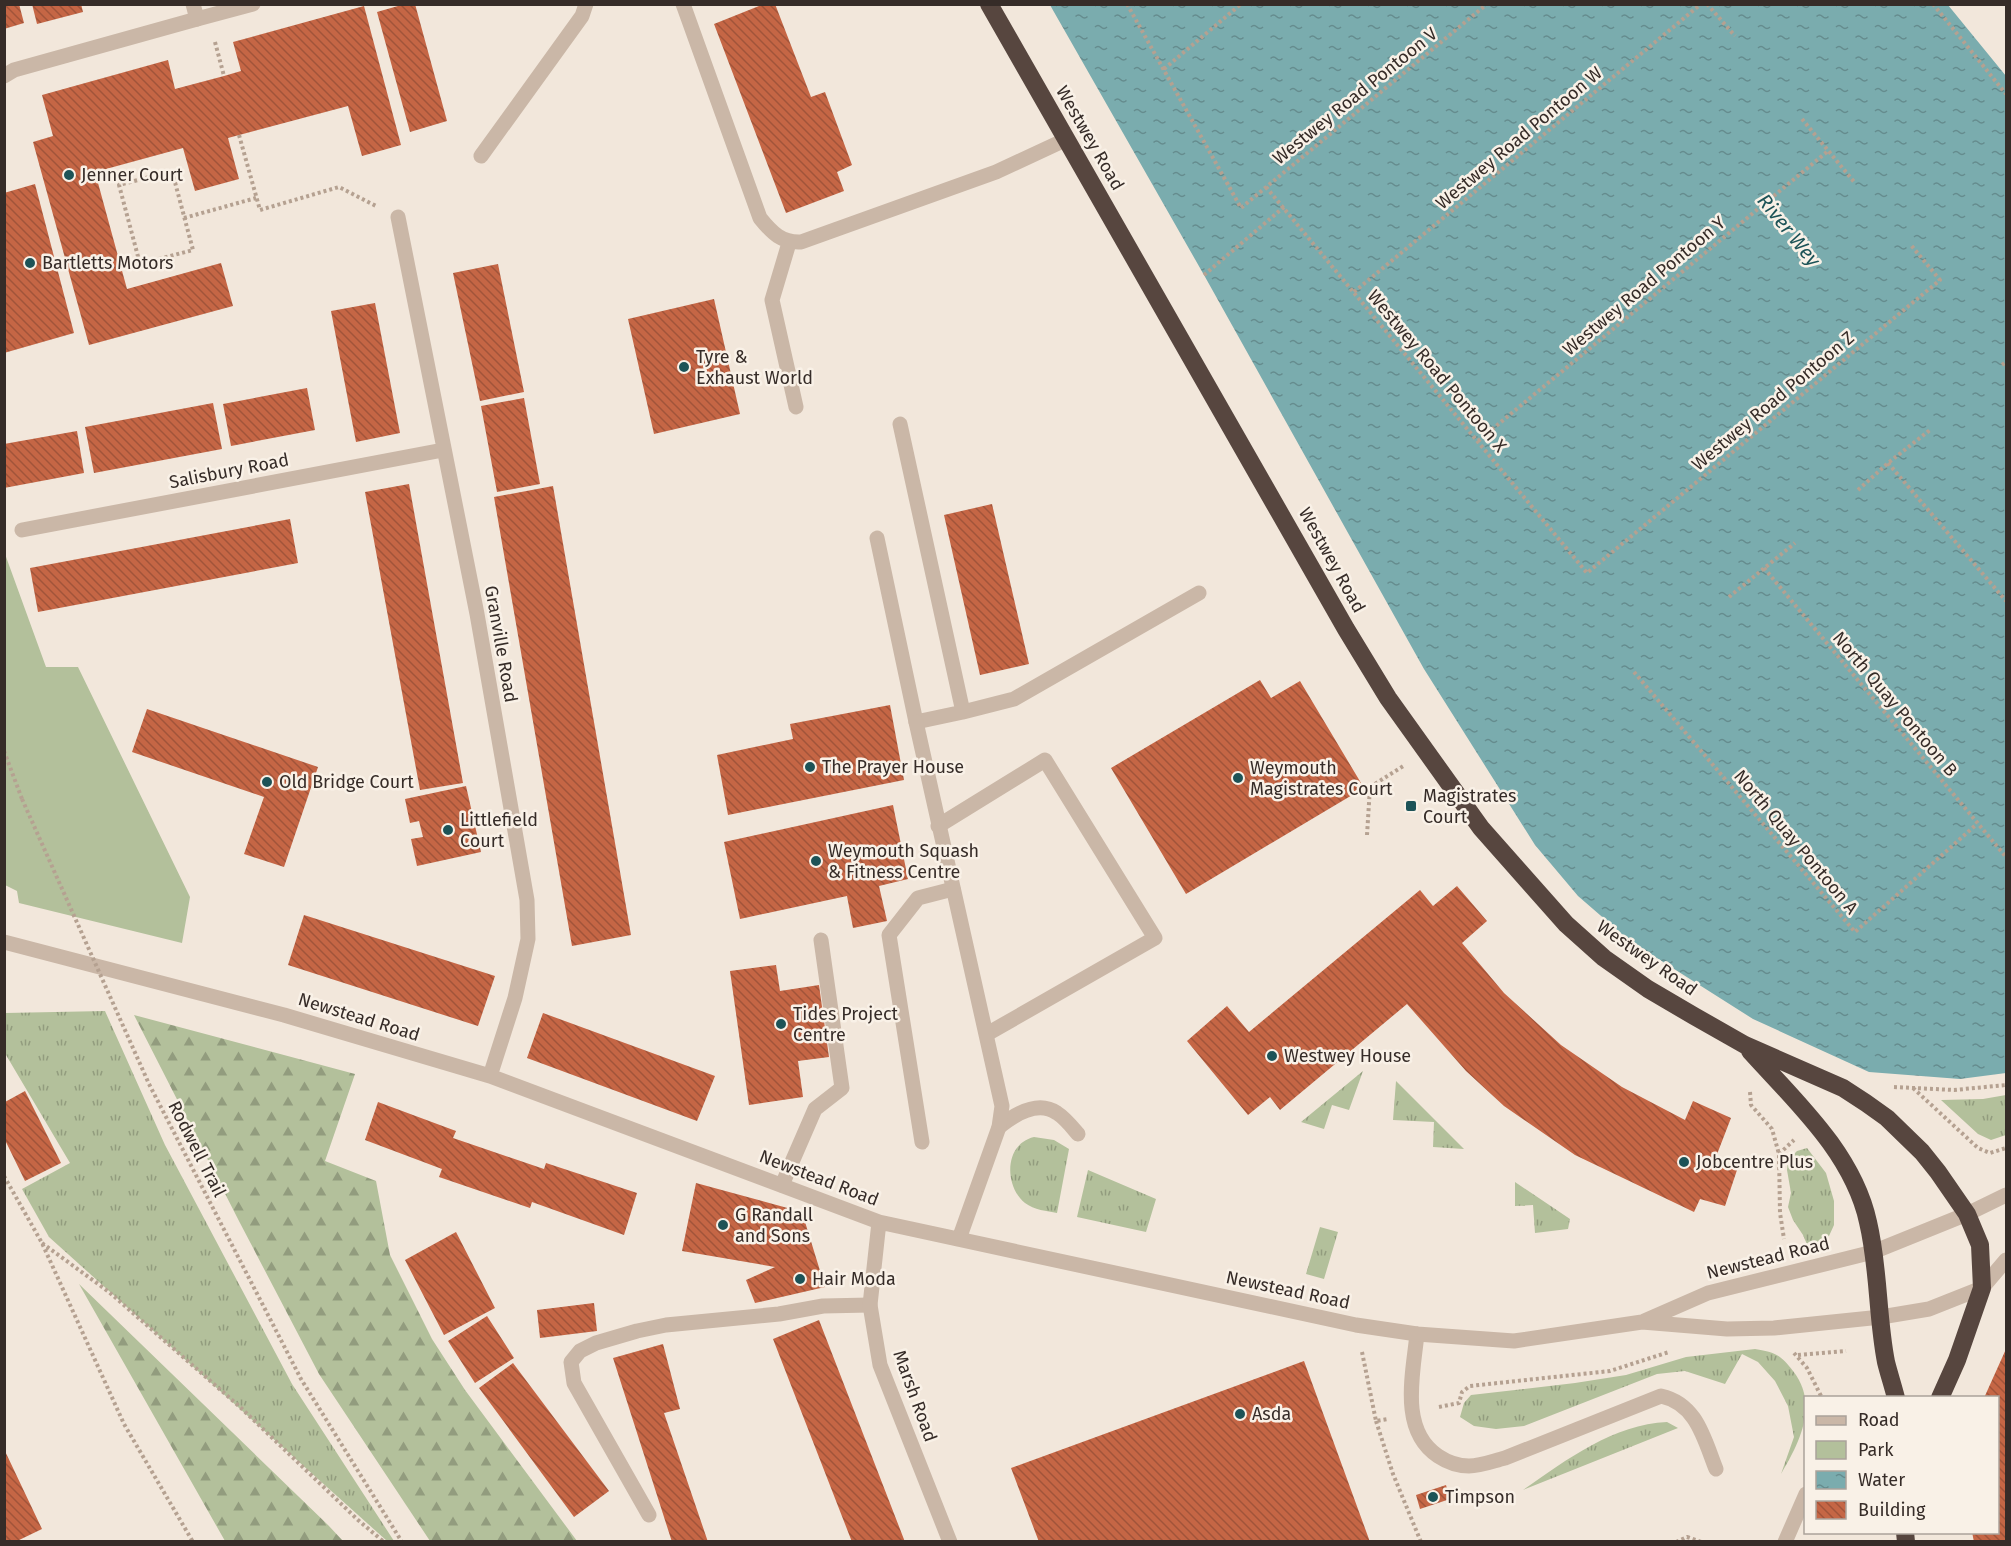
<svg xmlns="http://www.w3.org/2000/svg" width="2011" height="1546" viewBox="0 0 2011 1546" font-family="'Fira Sans',sans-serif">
<defs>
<pattern id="grass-tufts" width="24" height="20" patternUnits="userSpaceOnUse" patternTransform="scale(1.5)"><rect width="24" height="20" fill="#b3c09b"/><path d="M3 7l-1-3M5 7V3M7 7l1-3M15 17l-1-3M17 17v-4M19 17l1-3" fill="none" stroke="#929c7e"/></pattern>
<pattern id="forest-firs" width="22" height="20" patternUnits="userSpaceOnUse" patternTransform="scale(1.5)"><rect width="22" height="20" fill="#b3c09b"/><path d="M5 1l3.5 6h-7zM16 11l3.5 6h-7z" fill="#929c7e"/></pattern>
<pattern id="water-ripples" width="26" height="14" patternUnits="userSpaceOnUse" patternTransform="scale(1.5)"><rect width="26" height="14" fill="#7aacae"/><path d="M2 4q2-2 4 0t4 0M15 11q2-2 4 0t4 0" fill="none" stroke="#658c8e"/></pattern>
<pattern id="building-back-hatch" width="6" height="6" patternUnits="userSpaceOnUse" patternTransform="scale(1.5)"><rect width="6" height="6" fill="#c56645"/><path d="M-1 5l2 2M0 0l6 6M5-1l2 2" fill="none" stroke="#a1543a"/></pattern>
</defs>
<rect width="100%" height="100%" fill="#f2e7db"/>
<!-- grass -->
<path fill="url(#grass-tufts)" d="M105,1011L165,1145L292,1384L394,1541H387L49,1237L22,1189L70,1163L6,1055H5V1013Z
M1363,1071L1349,1110L1332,1105L1324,1129L1301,1122Z
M1396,1081L1464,1149L1433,1147L1434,1122L1393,1120Z
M2006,1095V1135L1991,1140L1978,1134L1941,1100L1983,1099Z
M1034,1137L1054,1140L1069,1149L1057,1213C1047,1211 1034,1210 1025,1203C1004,1186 1004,1144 1034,1137Z
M1807,1148L1826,1173L1834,1201V1225L1829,1236L1809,1249L1803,1235L1793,1220L1788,1207L1791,1193L1787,1170L1788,1160L1797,1151Z
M1088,1170L1156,1199L1146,1232L1077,1217Z
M1515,1182L1570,1219L1568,1229L1535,1233L1533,1205L1515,1206Z
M1320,1227L1338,1232L1324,1279L1306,1274Z
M1755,1349C1775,1352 1781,1355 1793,1371C1819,1404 1800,1442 1781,1474L1794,1437L1788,1406L1775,1381L1758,1362L1742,1354L1725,1384L1685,1371L1657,1374L1524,1426L1496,1429L1474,1426L1460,1417L1464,1403L1471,1395L1575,1383L1626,1375L1686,1357Z
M1667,1422L1678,1428L1523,1490C1566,1460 1614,1424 1667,1422Z"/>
<!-- forest -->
<path fill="url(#forest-firs)" d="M134,1015L355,1074L325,1161L376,1181L390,1255L432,1339L465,1390L577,1541H430L319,1374L240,1223Z
M79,1284L328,1525L343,1541H225Z"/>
<!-- green -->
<path fill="#b3c09b" d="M5,554L46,667H78L190,897L182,943L19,903L17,891L5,885Z"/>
<!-- water -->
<path fill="url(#water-ripples)" d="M1050,5H1948L2006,76V1073L1960,1079L1869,1072L1753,1019L1630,941L1578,896L1535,845L1424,669L1204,275Z"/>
<!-- building -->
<path fill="url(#building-back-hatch)" d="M4,4H19L24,23L4,29Z
M32,4H81L83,12L37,24Z
M405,4H415L447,121L410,132L377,12Z
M764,4H775L811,97L825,92L852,165L837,172L844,191L786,213L714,24Z
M364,6L401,145L362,156L348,106L228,138L239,179L195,191L183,148L95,172L127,289L221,263L233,306L89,345L33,142L53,136L42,95L168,60L175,89L224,76L241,71L233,42Z
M35,184L74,333L4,353V193Z
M498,264L524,392L480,401L453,273Z
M714,299L740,414L654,434L628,319Z
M375,303L400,433L356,442L331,311Z
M307,388L315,430L231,446L223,404Z
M524,398L540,484L497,492L481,406Z
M213,403L222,449L94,473L85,427Z
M77,431L84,473L4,488V444Z
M409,484L463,783L420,790L365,492Z
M553,486L631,935L572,946L494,497Z
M992,504L1029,664L980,675L944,515Z
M290,519L298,563L38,612L30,568Z
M1260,680L1271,698L1300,681L1364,788L1186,894L1111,768Z
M890,705L904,780L728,815L717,755L793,739L790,724Z
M147,709L318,767L284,867L244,854L264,797L132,752Z
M466,786L481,852L417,866L411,839L423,837L419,821L410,823L405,799Z
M893,805L908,879L879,886L887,921L853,928L847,896L740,919L724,842Z
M1457,886L1487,921L1462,943L1504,993L1561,1045L1622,1087L1685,1120L1693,1101L1731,1118L1714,1162L1737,1170L1725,1206L1700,1199L1694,1212L1575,1155L1504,1106L1466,1071L1407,1004L1280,1110L1270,1097L1248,1115L1187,1041L1227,1006L1249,1032L1420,890L1433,906Z
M304,915L495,976L478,1026L288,965Z
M776,965L780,991L819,985L829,1057L798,1061L803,1097L749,1105L730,971Z
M543,1013L715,1076L697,1121L527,1058Z
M25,1091L61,1163L25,1181L5,1140V1102Z
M378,1102L456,1131L453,1138L544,1169L546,1163L637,1193L624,1235L532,1202L530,1208L439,1177L442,1169L365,1140Z
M696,1183L802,1212L825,1287L755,1303L746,1280L775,1267L682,1251Z
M456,1232L495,1308L444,1335L405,1260Z
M594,1303L597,1331L540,1338L537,1310Z
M487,1316L514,1358L475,1383L448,1341Z
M819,1320L905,1542H852L773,1339Z
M663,1344L680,1409L664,1413L708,1542H672L613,1358Z
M2006,1349V1542H1974L1972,1532H1998V1398H1984Z
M1304,1361L1370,1542H1039L1011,1468Z
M513,1363L609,1491L574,1517L479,1388Z
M4,1449L42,1529L15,1542H4Z
M1446,1485L1450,1499L1420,1509L1416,1495Z"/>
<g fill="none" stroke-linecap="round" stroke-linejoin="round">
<!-- path -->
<path stroke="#b5a191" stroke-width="4" stroke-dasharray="3 3" stroke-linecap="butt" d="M1127,4L1241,208L1487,4
M1707,4L1735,36
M1933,4L2006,94
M215,42L224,76
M1164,69L1241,4
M1802,119L1855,183
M239,135L260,210L339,187L376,206
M172,171L193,250L140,264L119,185Z
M1266,187L1587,573L1940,280L1910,244
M184,218L256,198
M1204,275L1284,207
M1354,292L1701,4
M2002,365L2006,362
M1478,441L1828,151
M1888,463L2006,601
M1858,490L1888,463L1930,430
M1764,568L2006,857
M1729,597L1795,543
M1634,672L1855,932L1977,824
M4,751L22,799
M1367,835L1370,787L1405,765
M149,1084L301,1379L402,1542
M1894,1087L1954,1090L2006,1085
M1913,1088L1978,1148L1990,1153L2006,1148
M1750,1092L1751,1105L1772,1129L1779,1154L1780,1213L1784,1239
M1779,1154L1794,1140
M4,1176L42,1243L124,1424L193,1542
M42,1243L109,1292L240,1407L358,1520L384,1542
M1362,1352L1376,1421L1388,1419
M1794,1353L1807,1368L1822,1398
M1798,1355L1846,1351
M1439,1407L1459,1403L1462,1392L1470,1386L1610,1371L1669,1352
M1376,1421L1393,1474L1421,1542
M1676,1542L1687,1537L1701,1542"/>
<!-- lane -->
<path stroke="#cab7a7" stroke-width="15" d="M683,4L760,218C772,233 782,243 801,242L996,172L1067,139
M4,76L14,70L197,19
M481,156L582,16L586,4
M789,243L772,300L796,407
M877,538L916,722L963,712L900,424
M963,712L1014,699L1199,593
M938,826L1045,760L1155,938L987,1034
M999,1127C1015,1114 1038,1100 1057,1113C1065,1118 1072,1127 1078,1134
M922,1142L889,935L918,898L953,889
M782,1185L815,1109L842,1088L821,940
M1417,1334C1413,1374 1399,1430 1438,1456C1447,1462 1459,1466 1469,1466C1481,1466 1493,1461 1505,1458L1661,1396C1697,1404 1704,1439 1716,1469
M649,1515L574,1383L571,1362L580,1351L596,1343L637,1331L666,1325L779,1314L823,1306L870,1305"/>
<!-- street -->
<path stroke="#cab7a7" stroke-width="15" d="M193,4L197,19L253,4
M398,217L477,614L527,900L528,939L515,998L490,1076
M22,530L443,450
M916,722L1002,1106L999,1127L959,1239
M4,942L284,1015L490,1076L879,1222L1356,1325L1417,1334L1514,1341L1642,1322L1727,1329L1774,1328L1881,1317L1929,1309L1982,1288L2006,1260
M879,1222L870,1305L880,1365L950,1542
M1644,1321L1708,1293L1873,1252L1967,1214L2006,1195
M1785,1542L1806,1494"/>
<!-- highway -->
<path stroke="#57463f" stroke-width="18" d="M989,4L1346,629L1388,698L1481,828L1566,924L1604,958L1648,989L1694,1016L1745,1045L1843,1088L1866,1103L1887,1118L1922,1152L1938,1172L1967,1214L1980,1245L1982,1288L1957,1360L1940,1398
M1750,1051C1795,1101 1853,1153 1868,1222C1879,1268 1877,1316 1886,1362C1889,1374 1893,1386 1896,1398
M1905,1532L1906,1542"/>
<!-- path-bridge -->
<path stroke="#b5a191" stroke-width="4" stroke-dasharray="3 3" stroke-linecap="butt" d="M22,799L149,1084"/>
</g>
<!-- markers -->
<g fill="#1d5357" stroke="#f9f1e7" stroke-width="2">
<circle cx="69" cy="175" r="6"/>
<circle cx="30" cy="263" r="6"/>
<circle cx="684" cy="367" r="6"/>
<circle cx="810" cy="767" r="6"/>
<circle cx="1238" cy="778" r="6"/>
<circle cx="267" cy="782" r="6"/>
<rect x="1405" y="800" width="12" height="12" rx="3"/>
<circle cx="448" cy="830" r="6"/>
<circle cx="816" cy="861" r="6"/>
<circle cx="781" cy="1024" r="6"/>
<circle cx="1272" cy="1056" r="6"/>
<circle cx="1684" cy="1162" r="6"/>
<circle cx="723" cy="1225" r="6"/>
<circle cx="800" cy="1279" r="6"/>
<circle cx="1240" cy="1414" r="6"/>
<circle cx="1433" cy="1497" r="6"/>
</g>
<g text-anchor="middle" stroke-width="5" stroke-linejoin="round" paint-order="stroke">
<!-- street labels -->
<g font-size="18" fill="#362c28" stroke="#f9f1e7">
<text transform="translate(1355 96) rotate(-39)" y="6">Westwey Road Pontoon V</text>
<text transform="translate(1090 138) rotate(60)" y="6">Westwey Road</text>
<text transform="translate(1519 138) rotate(-40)" y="6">Westwey Road Pontoon W</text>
<text transform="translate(1644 286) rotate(-40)" y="6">Westwey Road Pontoon Y</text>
<text transform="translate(1437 371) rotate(50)" y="6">Westwey Road Pontoon X</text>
<text transform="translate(1773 401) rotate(-40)" y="6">Westwey Road Pontoon Z</text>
<text transform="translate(229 471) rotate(-11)" y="6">Salisbury Road</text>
<text transform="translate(1332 560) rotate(61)" y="6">Westwey Road</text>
<text transform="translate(501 644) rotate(80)" y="6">Granville Road</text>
<text transform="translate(1895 704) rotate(50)" y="6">North Quay Pontoon B</text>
<text transform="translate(1796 842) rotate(50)" y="6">North Quay Pontoon A</text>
<text transform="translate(1647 958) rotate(35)" y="6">Westwey Road</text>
<text transform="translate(359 1017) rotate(17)" y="6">Newstead Road</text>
<text transform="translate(197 1149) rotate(63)" y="6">Rodwell Trail</text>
<text transform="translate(819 1178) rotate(21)" y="6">Newstead Road</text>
<text transform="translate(1768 1258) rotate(-14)" y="6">Newstead Road</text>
<text transform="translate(1288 1290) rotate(12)" y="6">Newstead Road</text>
<text transform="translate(915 1396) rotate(70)" y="6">Marsh Road</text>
</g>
<!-- poi labels -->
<g font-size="18" fill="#362c28" stroke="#f9f1e7" text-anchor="start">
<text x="81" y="181">Jenner Court</text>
<text x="42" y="269">Bartletts Motors</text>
<text x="696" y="363">Tyre &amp;<tspan x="696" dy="21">Exhaust World</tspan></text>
<text x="822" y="773">The Prayer House</text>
<text x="1250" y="774">Weymouth<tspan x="1250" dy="21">Magistrates Court</tspan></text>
<text x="279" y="788">Old Bridge Court</text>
<text x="1423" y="802">Magistrates<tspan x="1423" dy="21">Court</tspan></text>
<text x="460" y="826">Littlefield<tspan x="460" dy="21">Court</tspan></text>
<text x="828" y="857">Weymouth Squash<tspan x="828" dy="21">&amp; Fitness Centre</tspan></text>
<text x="793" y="1020">Tides Project<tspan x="793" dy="21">Centre</tspan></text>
<text x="1284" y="1062">Westwey House</text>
<text x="1696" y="1168">Jobcentre Plus</text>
<text x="735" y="1221">G Randall<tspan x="735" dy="21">and Sons</tspan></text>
<text x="812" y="1285">Hair Moda</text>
<text x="1252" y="1420">Asda</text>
<text x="1445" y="1503">Timpson</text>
</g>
<!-- water labels -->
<g font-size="20" font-style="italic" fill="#1d5357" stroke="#f9f1e7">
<text transform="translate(1789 230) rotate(51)" y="7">River Wey</text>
</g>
</g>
<!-- border -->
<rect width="2011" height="1546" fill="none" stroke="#362c28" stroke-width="12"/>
<!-- legend -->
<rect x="1804" y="1396" width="195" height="138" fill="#f9f1e7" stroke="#aba29b" stroke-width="1.5"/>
<rect x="1816" y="1416" width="30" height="9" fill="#cab7a7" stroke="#aba29b" stroke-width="1.5"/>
<text x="1858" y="1426" font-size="18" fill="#362c28">Road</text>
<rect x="1816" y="1441" width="30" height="18" fill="#b3c09b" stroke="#aba29b" stroke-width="1.5"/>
<text x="1858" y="1456" font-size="18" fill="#362c28">Park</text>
<rect x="1816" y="1471" width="30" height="18" fill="url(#water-ripples)" stroke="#aba29b" stroke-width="1.5"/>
<text x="1858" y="1486" font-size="18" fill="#362c28">Water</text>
<rect x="1816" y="1501" width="30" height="18" fill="url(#building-back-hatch)" stroke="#aba29b" stroke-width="1.5"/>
<text x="1858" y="1516" font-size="18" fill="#362c28">Building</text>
</svg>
